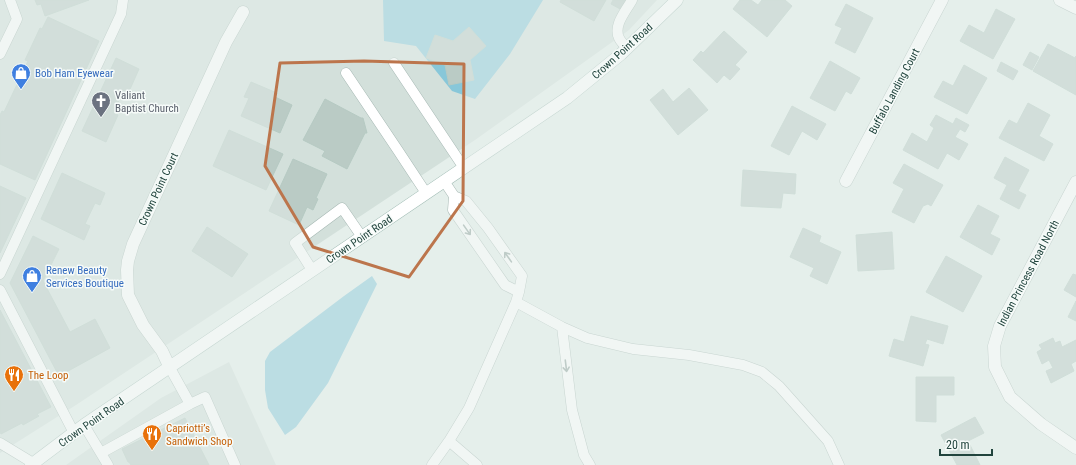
<svg xmlns="http://www.w3.org/2000/svg" width="1076" height="465" viewBox="0 0 1076 465" font-family="'Roboto Condensed',sans-serif">
<rect width="100%" height="100%" fill="#e5efeb"/>
<!-- built -->
<path fill="#d3e0db" d="M0,0H657L629,30L475,140L76,405L0,453Z
M229,362L276,465H66L161,398Z"/>
<!-- water -->
<path fill="#88c7d9" d="M383,0H543L510,54L475,99L452,91L416,46L384,41Z
M372,276L377,284L328,383L296,427L285,435L268,408L265,390V361L270,352L344,296Z"/>
<!-- building -->
<path fill="#bacbc5" stroke="#b6cac3" d="M35,0H89L45,16L41,4L37,5Z
M561,0H606L594,21L560,2Z
M613,0H628L622,10L611,4Z
M740,0H751L758,5L762,0H785L792,6L767,37L733,9Z
M846,4L873,18L855,53L835,43L842,28L835,25Z
M996,9L1015,19L993,59L960,41L969,25L984,33Z
M48,17L99,41L35,180L0,164V115L2,111L4,112L28,61L25,60L40,28L42,29Z
M469,27L486,46L470,60L474,80L449,85L445,65L426,58L435,35L453,41Z
M724,31L747,52L735,65L740,69L730,80L724,75L717,83L693,60L701,51L703,53Z
M1048,44L1075,58L1076,56V95L1033,71Z
M1030,52L1039,57L1032,70L1023,65Z
M116,58L139,69L127,96L122,94L113,113L118,115L106,142L82,131Z
M830,61L860,78L851,94L846,91L835,111L810,98Z
M1001,62L1018,71L1013,80L997,71Z
M964,65L987,78L967,114L934,97L943,81L953,86Z
M251,82L277,93L275,97L292,105L280,133L241,116L249,98L244,97Z
M689,88L708,110L678,135L650,100L663,89L673,102Z
M325,99L361,118H363L367,133H365L347,169L322,156L325,151L303,140Z
M1028,103L1050,115L1039,136L1053,144L1044,161L999,138L1009,120L1017,124Z
M792,106L826,124L817,140L802,131L789,155L771,146Z
M936,115L953,124L956,118L969,125L965,132L960,129L955,137L968,144L959,160L947,153L938,169L903,150L912,133L927,142L934,128L930,125Z
M229,130L283,154L266,190L213,166Z
M1005,157L1029,170L1018,191L1026,195L1019,209L1000,199L1007,185L994,178Z
M293,159L327,174L316,198L318,199L313,210L307,207L299,225L269,211Z
M904,164L943,185L931,206L928,204L923,206L914,223L892,212L904,189L893,183Z
M743,170L796,174L795,194L783,193L781,208L741,206Z
M62,173L105,193L100,205L95,203L85,224L90,226L84,240L41,219Z
M0,186L26,198L0,253Z
M978,205L999,216L990,234L1000,239L992,255L960,237Z
M207,227L248,254L232,277L192,251Z
M803,228L821,236L819,242L841,252L827,284L810,276L814,268L790,257Z
M892,232L894,269L858,271L856,235Z
M33,236L59,249L43,281L70,332L95,319L110,348L59,376L10,283Z
M946,256L982,276L963,312L926,292Z
M1073,274L1076,275V297L1064,290Z
M1076,301V321L1068,317Z
M0,310L51,407L37,414L39,416L23,425L22,423L1,434L0,432Z
M911,316L948,326L943,344L927,339L925,344L929,345L923,366L889,356L894,339L904,342Z
M1053,338L1055,343L1060,341L1062,347L1076,340V361L1071,364L1074,371L1051,383L1046,371L1053,368L1049,360L1042,364L1037,352L1042,349L1039,345Z
M916,377H954V395H936V422L916,421Z
M975,417L984,433L968,441L980,465H957L941,435Z
M185,418L209,465H131L129,462H128L122,449Z"/>
<g fill="none" stroke-linecap="round" stroke-linejoin="round">
<!-- lane casing -->
<g stroke="#a6b8b3" stroke-width="11">
<path id="lane" d="M627,48C624,45 621,42 619,38C613,25 626,11 632,0
M0,54L17,19L10,0
M394,63L464,168
M346,73L399,152L426,193
M444,181L454,196L466,201L488,228L522,276L519,292L516,302L469,408L449,441L477,465
M454,196L453,210L505,285L519,292
M312,270L295,243L342,208L362,237
M0,274L121,14L123,0
M0,290L74,433
M516,302L562,327L587,338L633,349L689,355L743,365L762,372L779,386L828,441L839,465
M562,327L572,410L584,455L590,465
M170,368L190,404L205,397L235,465
M84,425L108,465
M0,443L33,463
M101,453L190,404
M432,465L449,441"/>
</g>
<!-- street casing -->
<g stroke="#a6b8b3" stroke-width="13">
<path id="street" d="M1060,0L1076,8
M846,181L942,0
M1076,182L1000,326L994,346L995,367L1010,397L1041,424L1076,448
M170,368L162,351L143,325L128,295L127,270L128,261L133,244L226,42L243,12"/>
</g>
<!-- secondary casing -->
<g stroke="#a2bcb5" stroke-width="13">
<path id="secondary" d="M31,465L84,425L567,98L621,54L677,0"/>
</g>
<!-- lane -->
<use href="#lane" stroke="#fff" stroke-width="10"/>
<!-- street -->
<use href="#street" stroke="#fff" stroke-width="12"/>
<!-- secondary -->
<use href="#secondary" stroke="#fff" stroke-width="12"/>
</g>
<!-- one-way arrows -->
<defs><path id="oneway-shaft" d="M-6 0H5M1.5-3L5.5 0L1.5 3" fill="none" stroke-width="1.6" stroke-linecap="round" stroke-linejoin="round"/></defs>
<g stroke="#90a29e">
<use href="#oneway-shaft" transform="translate(467 230) rotate(55)"/>
<use href="#oneway-shaft" transform="translate(508 257) rotate(-125)"/>
<use href="#oneway-shaft" transform="translate(566 366) rotate(83)"/>
</g>
<!-- marked area -->
<path d="M0 0H1076V465H0ZM364,61L464,64L463,201L409,277L313,247L265,166L280,63Z" fill="#e5efeb" fill-opacity=".55" fill-rule="evenodd"/>
<path fill="none" stroke="#bc754c" stroke-width="3" stroke-linejoin="round" d="M364,61L464,64L463,201L409,277L313,247L265,166L280,63Z"/>
<!-- icons -->
<defs>
<g id="shop-pin" transform="scale(1)"><path d="M0 17L-7.5 6A9.5 9.5 0 1 1 7.5 6Z" fill="#3f7fe0" stroke="#f6fbf9"/><path d="M-5-2.5h2.3a2.7 3.5 0 0 1 5.4 0H5L5.5 6h-11ZM-1.5-2.5h3a1.5 2.3 0 0 0-3 0Z" fill="#fff"/></g>
<g id="church-pin" transform="scale(1)"><path d="M0 17L-7.5 6A9.5 9.5 0 1 1 7.5 6Z" fill="#6b7280" stroke="#f6fbf9"/><path d="M-1.2-6h2.4v3.5h3.3v2.4h-3.3V6h-2.4V-.1h-3.3v-2.4h3.3Z" fill="#fff"/></g>
<g id="restaurant-pin" transform="scale(1)"><path d="M0 17L-7.5 6A9.5 9.5 0 1 1 7.5 6Z" fill="#e8710a" stroke="#f6fbf9"/><path d="M-5-6h1v4h1v-4h1v4h1v-4h1v5L-1.5 .5V6h-2V.5L-5-1ZM5-6V6H3V1.5H1.5Q1.5-4 5-6Z" fill="#fff"/></g>
</defs>
<g fill-rule="evenodd">
<use href="#shop-pin" x="21" y="73"/>
<use href="#church-pin" x="101" y="101"/>
<use href="#shop-pin" x="32" y="276"/>
<use href="#restaurant-pin" x="14" y="375"/>
<use href="#restaurant-pin" x="152" y="434"/>
</g>
<g text-anchor="middle" stroke-width="3" stroke-linejoin="round" paint-order="stroke">
<!-- street labels -->
<g font-size="11" fill="#21443d" stroke="#f6fbf9">
<text transform="translate(622 51) rotate(-42)" y="4">Crown Point Road</text>
<text transform="translate(894 91) rotate(-62)" y="4">Buffalo Landing Court</text>
<text transform="translate(158 189) rotate(-65)" y="4">Crown Point Court</text>
<text transform="translate(359 239) rotate(-34)" y="4">Crown Point Road</text>
<text transform="translate(1028 273) rotate(-62)" y="4">Indian Princess Road North</text>
<text transform="translate(91 422) rotate(-35)" y="4">Crown Point Road</text>
</g>
<!-- shop labels -->
<g font-size="11" fill="#366cbe" stroke="#f6fbf9" text-anchor="start">
<text x="35" y="77">Bob Ham Eyewear</text>
<text x="46" y="274">Renew Beauty<tspan x="46" dy="13">Services Boutique</tspan></text>
</g>
<!-- worship labels -->
<g font-size="11" fill="#5b616d" stroke="#f6fbf9" text-anchor="start">
<text x="115" y="99">Valiant<tspan x="115" dy="13">Baptist Church</tspan></text>
</g>
<!-- food labels -->
<g font-size="11" fill="#c56008" stroke="#f6fbf9" text-anchor="start">
<text x="28" y="379">The Loop</text>
<text x="166" y="432">Capriotti’s<tspan x="166" dy="13">Sandwich Shop</tspan></text>
</g>
</g>
<!-- scale -->
<path d="M940 449v6h52v-6" fill="none" stroke="#21443d" stroke-width="2"/>
<text x="946" y="449" font-size="12" fill="#21443d" stroke="#f6fbf9" stroke-width="3" paint-order="stroke">20 m</text>
</svg>
